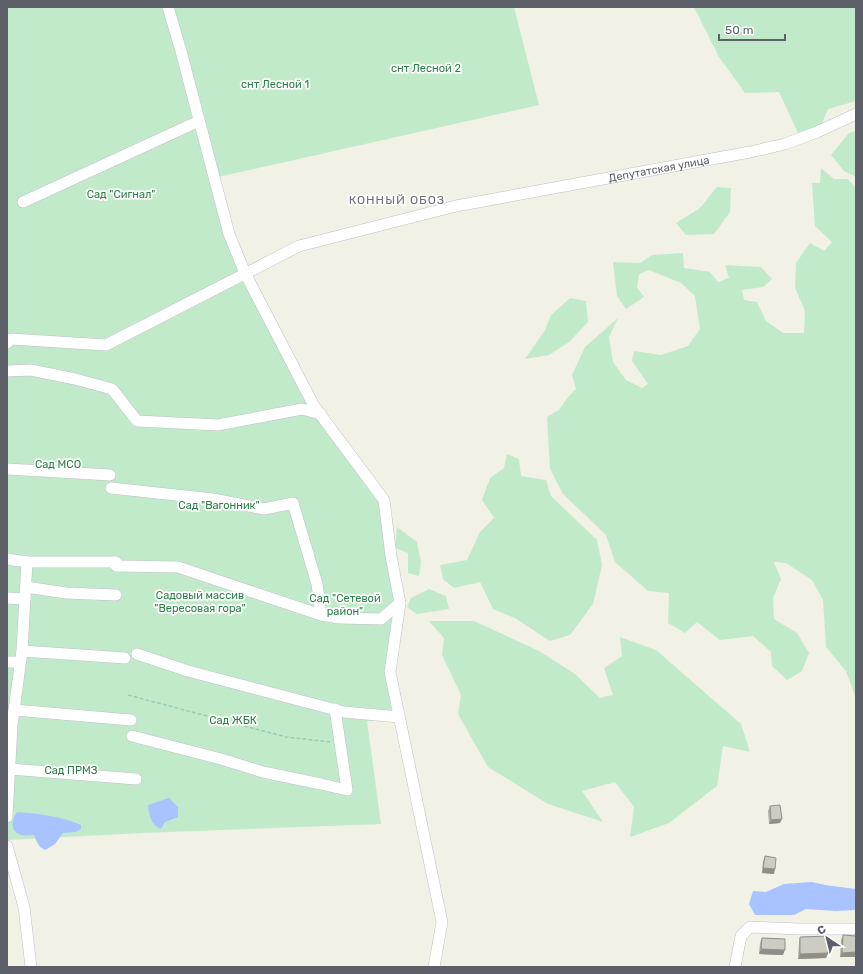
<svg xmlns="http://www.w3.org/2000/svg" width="863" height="974" viewBox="0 0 863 974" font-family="Rubik,sans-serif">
<rect width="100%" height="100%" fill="#f1f1e6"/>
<!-- green -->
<path fill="#c1eacb" d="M7,7H514L539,105L218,177L236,239L247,264L244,265L318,420L380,505L395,602L385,669L393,720L367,721L381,824L142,833L7,840Z
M694,7H856V101L828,109L821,126L798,133L779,92L745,93L719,57Z
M856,131V177L844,171L831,155L849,133Z
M821,168L834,179H848L856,188V699L846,671L826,647L823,600L812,580L786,563L774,562L781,579L773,598L774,619L797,633L809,653L802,671L787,680L772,666L771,652L753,636L720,640L697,622L685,633L668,623L669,593L648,591L615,562L606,535L563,494L550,469L547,417L559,410L569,396L576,389L572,375L585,347L618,318L609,337L613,362L626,380L642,388L648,384L632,361L634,351L661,355L688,346L700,329L695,296L681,283L649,270L639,274L637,287L644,297L626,309L617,296L613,262L640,263L652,255L683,253L684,268L710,272L718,282L729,278L725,265L761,267L772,279L763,287L742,290L744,300L757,302L766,321L783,333H804L805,311L795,288L796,263L810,243L824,251L832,242L815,226L812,183H820Z
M717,187L731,188L730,212L714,234L686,235L676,223L700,208Z
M570,298L586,301L588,322L569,342L549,355L525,359L545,330L551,315Z
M507,454L519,459L521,476L546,480L551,496L597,540L602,565L593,604L570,635L550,641L515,618L493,609L480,582L454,588L443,579L440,565L467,560L480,532L494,518L482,500L490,478L504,468Z
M397,527L417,542L421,562L419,576L408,573V553L395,548Z
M429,589L446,596L449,609L417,614L407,607L411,598Z
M429,621H474L539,651L575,674L600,698L613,695L604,668L622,656L620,637L656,650L741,724L750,752L723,746L717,786L669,823L630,837L634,807L615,782L582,791L603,822L548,804L488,767L458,714L461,695L442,655L444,638Z"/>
<!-- water -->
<path fill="#a8c3ff" d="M169,798L178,807V817L165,822L161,829C151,825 149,815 148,805Z
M17,812C38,814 62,816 81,825V829L75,832L63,833L55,844L45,850C38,847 37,842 34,835C30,835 24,836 21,835C9,831 12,820 17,812Z
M812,882L825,885L856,889V910L835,911L806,909L794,915H755L749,904L753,891L766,892L784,884Z"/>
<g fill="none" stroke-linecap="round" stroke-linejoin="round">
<!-- minor casing -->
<g stroke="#bfc1c8" stroke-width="12">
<g id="minor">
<path d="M168,7L181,51L229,234L245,273L314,406L384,500L391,556L400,603L390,672L442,922L434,967"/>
<path d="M23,202L199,121"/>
<path id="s1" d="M7,343L11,339L106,345L299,246L456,206L750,152L785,144L817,132L856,114"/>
<path d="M7,371L31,370L75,379L112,389L137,421L218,425L302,409L321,414"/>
<path d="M7,469L110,475"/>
<path d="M111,488L213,499L264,509L293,503L317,584L321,615"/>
<path d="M7,559L27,562"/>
<path d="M116,566L178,567L321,615L339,618L381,619L400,603"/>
<path d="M26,587L66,593L116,595"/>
<path d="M7,598L25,599"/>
<path d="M22,651L27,562H116"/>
<path d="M137,654L188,671L344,712L399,717"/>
<path d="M7,662H19"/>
<path d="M14,710L131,720"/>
<path d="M132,736L221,759L263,772L321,784L347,790L335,709"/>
<path d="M10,769L136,779"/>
<path d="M7,817L12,725L22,651L125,658"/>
<path d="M7,846L24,907L31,967"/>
<path d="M735,967L741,936L750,927L800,929H856"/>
</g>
</g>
<!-- path -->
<path stroke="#98ccb5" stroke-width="1.5" stroke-dasharray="4 2" stroke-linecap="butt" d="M128,695L286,737L331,742"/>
<!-- minor -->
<use href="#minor" stroke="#fff" stroke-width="11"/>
</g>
<!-- wall -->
<path fill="#afafa8" d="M770,806L780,823L769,824L768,811Z
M765,856L774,874L762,873L763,861Z
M843,935L856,936V957H840L841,940Z
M800,937L828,953L826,958L798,959L799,942Z
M762,938L783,955L759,954L760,943Z"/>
<!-- shaded-wall -->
<path fill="#8f8f88" d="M782,819L780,823L769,824L771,820Z
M763,868L775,869L774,874L762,873Z
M761,949L785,950L783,955L759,954Z
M856,952V957H840L842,953Z
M828,953L826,958L798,959L800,954Z"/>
<!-- building -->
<path fill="#ccccc3" stroke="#8f8f88" d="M780,805L782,819L771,820L770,806Z
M765,856L776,858L775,869L763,868Z
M843,935L856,936V952L842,953Z
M828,936V953L800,954V937Z
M762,938L785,939V950L761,949Z"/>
<g text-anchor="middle" stroke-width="3.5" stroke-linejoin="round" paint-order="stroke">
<!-- park labels -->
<g font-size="11" fill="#2b8046" stroke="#fff">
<text x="426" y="72">снт Лесной 2</text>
<text x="275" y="88">снт Лесной 1</text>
<text x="121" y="198">Сад "Сигнал"</text>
<text x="58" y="468">Сад МСО</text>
<text x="219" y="509">Сад "Вагонник"</text>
<text x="200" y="599">Садовый массив<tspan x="200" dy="13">"Вересовая гора"</tspan></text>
<text x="345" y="602">Сад "Сетевой<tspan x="345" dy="13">район"</tspan></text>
<text x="233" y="724">Сад ЖБК</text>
<text x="71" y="774">Сад ПРМЗ</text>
</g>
<!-- street labels -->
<g font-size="11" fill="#5d5f68" stroke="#fff">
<text dy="4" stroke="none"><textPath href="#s1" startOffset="686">Депутатская улица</textPath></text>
</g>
<!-- neighbourhood labels -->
<g font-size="12" letter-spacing="1" fill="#6e717a" stroke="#fff">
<text x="397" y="204">КОННЫЙ ОБОЗ</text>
</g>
</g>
<!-- border -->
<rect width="863" height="974" fill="none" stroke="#5d5f68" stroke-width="16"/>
<!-- north arrow -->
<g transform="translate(827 938) rotate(325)" stroke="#ffffff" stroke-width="3" paint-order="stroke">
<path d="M0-3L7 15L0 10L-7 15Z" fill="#5d5f68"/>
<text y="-6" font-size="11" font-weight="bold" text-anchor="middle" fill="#5d5f68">С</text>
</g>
<!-- scale -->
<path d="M719 34v6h66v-6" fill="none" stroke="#5d5f68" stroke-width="2"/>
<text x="725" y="34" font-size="12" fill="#5d5f68" stroke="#ffffff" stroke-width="3" paint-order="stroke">50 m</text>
</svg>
